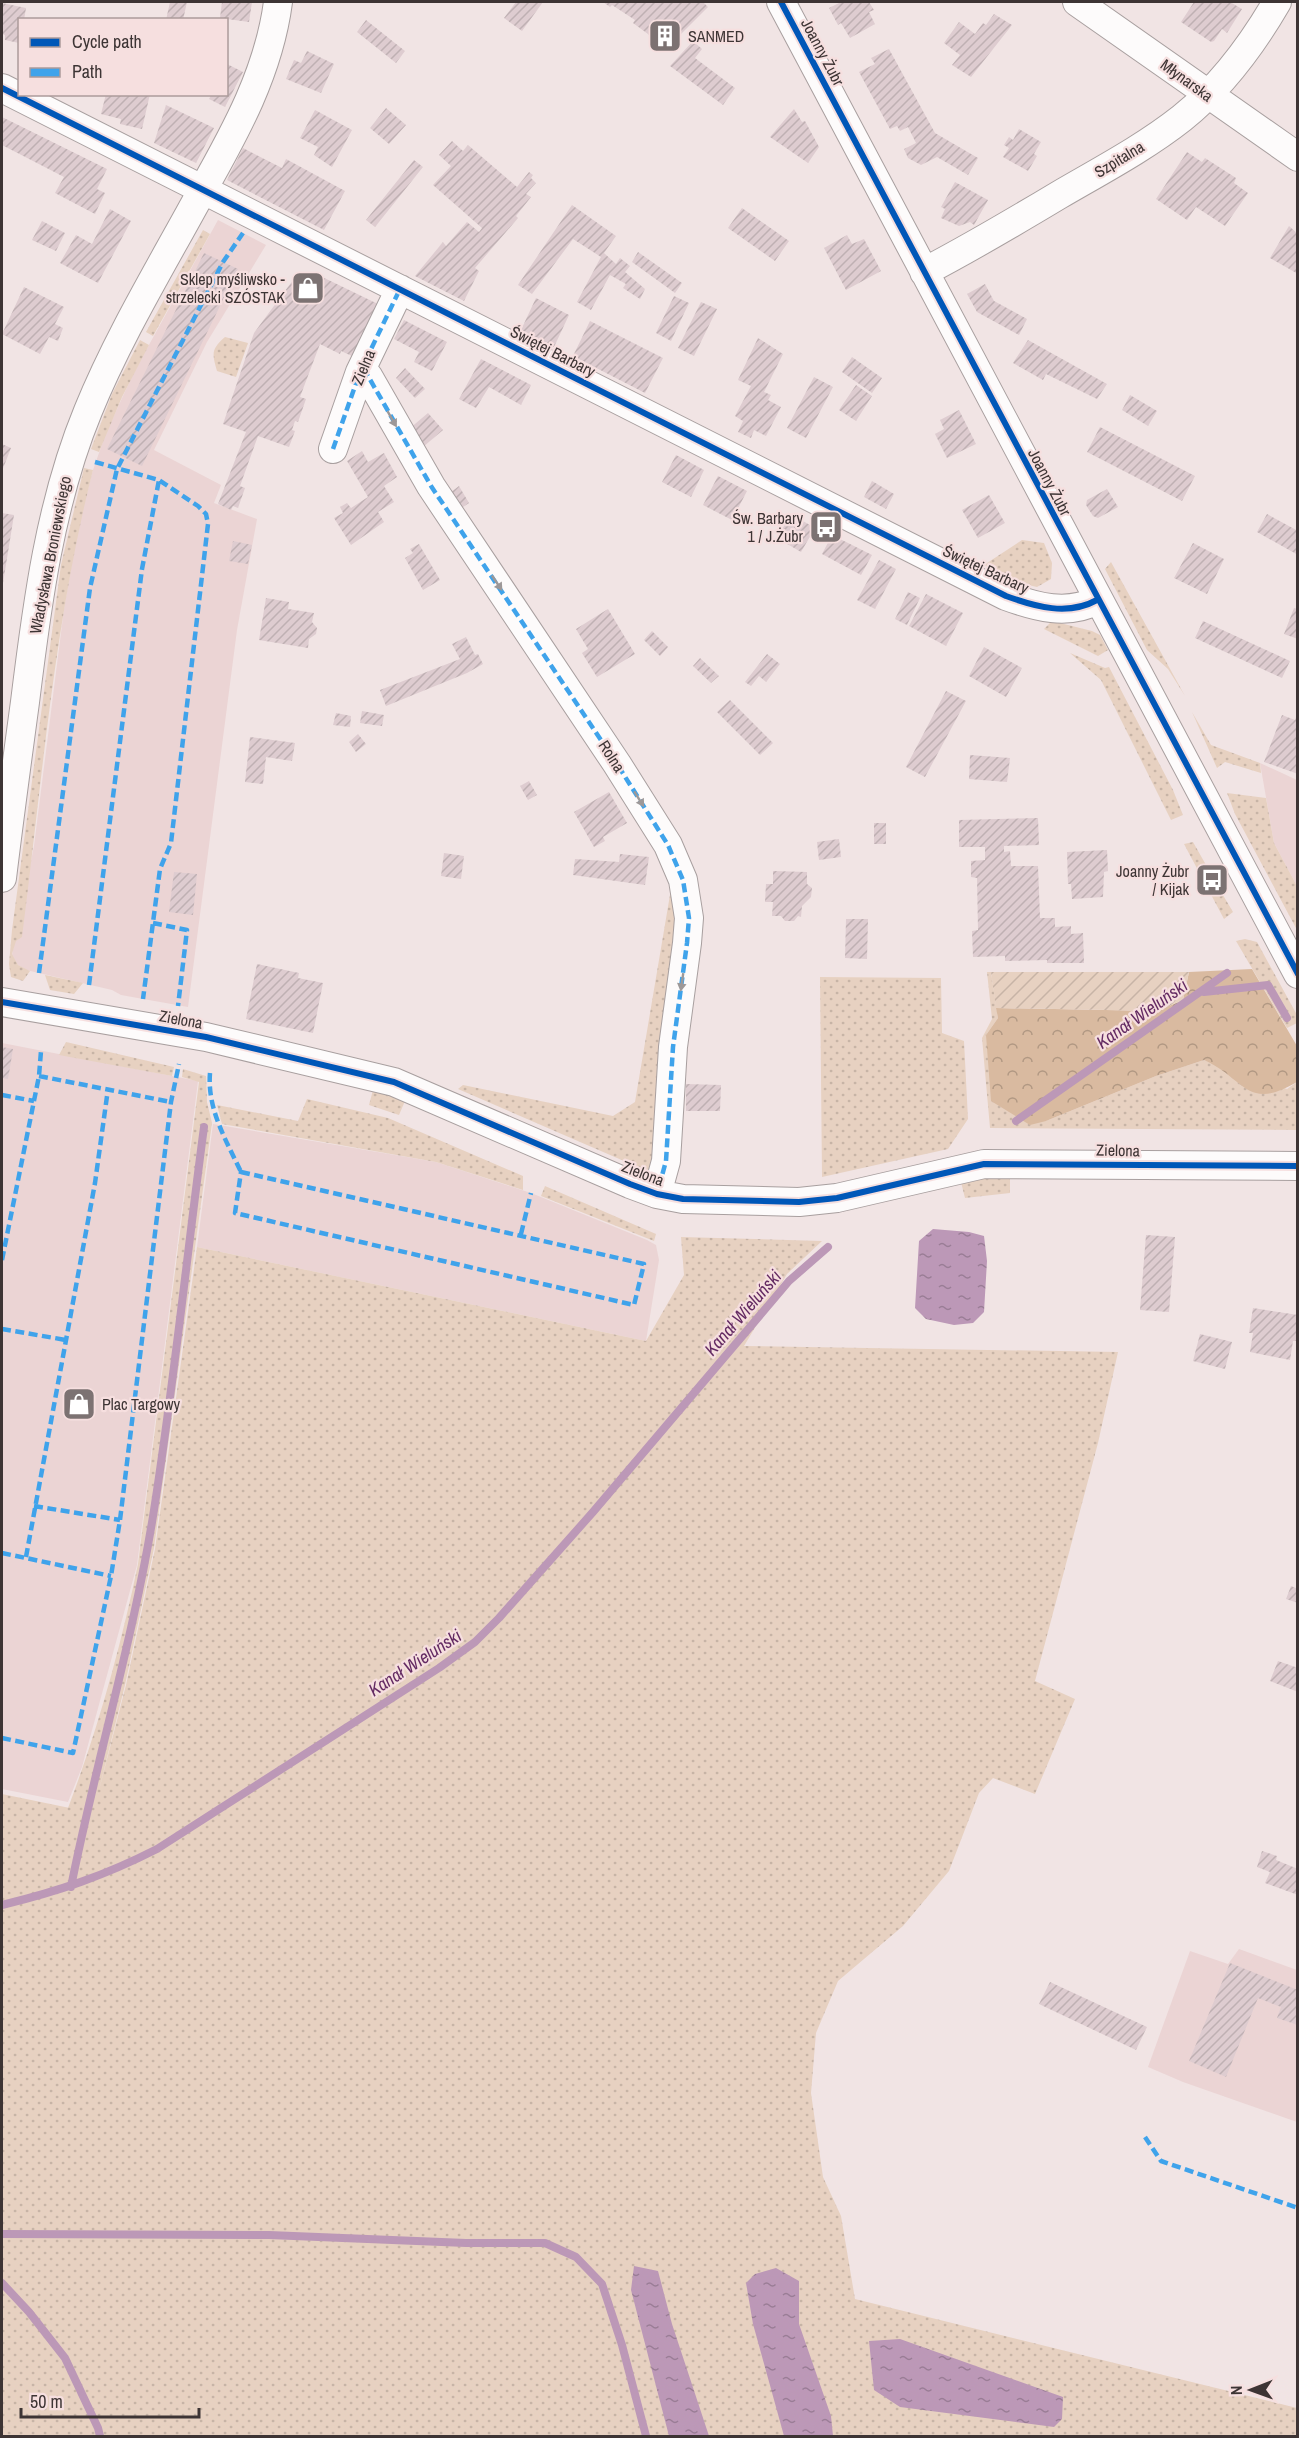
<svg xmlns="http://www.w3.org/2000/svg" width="1299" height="2438" viewBox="0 0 1299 2438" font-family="'Archivo Narrow',sans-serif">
<defs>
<pattern id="grass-dots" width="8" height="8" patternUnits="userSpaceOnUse" patternTransform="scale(1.5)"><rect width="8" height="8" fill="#e7d1c1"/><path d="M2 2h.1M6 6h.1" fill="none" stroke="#c7b4a6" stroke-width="1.8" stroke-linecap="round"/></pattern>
<pattern id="forest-crowns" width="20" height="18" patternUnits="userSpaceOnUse" patternTransform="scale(1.5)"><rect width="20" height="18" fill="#d9baa0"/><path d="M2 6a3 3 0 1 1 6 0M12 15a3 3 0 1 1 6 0" fill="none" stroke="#b19883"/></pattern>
<pattern id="garden-furrows" width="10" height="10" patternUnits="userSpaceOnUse" patternTransform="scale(1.5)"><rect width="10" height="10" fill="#e7d1c1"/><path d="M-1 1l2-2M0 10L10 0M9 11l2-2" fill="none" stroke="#c7b4a6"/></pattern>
<pattern id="water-ripples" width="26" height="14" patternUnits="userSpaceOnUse" patternTransform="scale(1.5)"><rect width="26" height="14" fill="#bc98b7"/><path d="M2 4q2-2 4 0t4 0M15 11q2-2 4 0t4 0" fill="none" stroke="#9a7d96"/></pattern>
<pattern id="building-hatch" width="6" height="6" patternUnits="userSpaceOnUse" patternTransform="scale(1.5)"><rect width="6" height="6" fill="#deccd0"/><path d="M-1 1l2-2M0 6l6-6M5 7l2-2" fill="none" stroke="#bfb0b3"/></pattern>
</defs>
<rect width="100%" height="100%" fill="#f1e4e4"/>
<!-- built -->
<path fill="#ebd4d4" d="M218,220L266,245L207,342L154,450L221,485L214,503L257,519L237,630L188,1007L121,995L112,990L26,970L18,965L12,955L34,846L64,609L78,527L93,470L106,433L134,372Z
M1260,763L1297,780V886L1274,843Z
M2,1043L198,1081L137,1565L82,1767L68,1802L2,1789Z
M213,1124L436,1162L531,1193L647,1240L656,1245L659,1260L646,1341L197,1247Z
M1239,1949L1297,1970V2122L1183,2082L1148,2067L1190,1951L1228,1964Z"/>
<!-- grass -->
<path fill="url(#grass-dots)" d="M203,230L210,234L153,336L146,332Z
M225,337L248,343L236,377L217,371C212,354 211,349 225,337Z
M140,340L149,345L122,397L99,452L91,449L112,394Z
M84,468L93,470C54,623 42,781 22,937L16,941L12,954L18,965L30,971L23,981L11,977L9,964L12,930L61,565Z
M1022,540L1044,543L1052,563L1051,579L1037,587L1019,583L984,565Z
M1111,562L1185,696L1168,669L1147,650L1105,569Z
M1052,621L1092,631L1100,635L1108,650L1098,656L1044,629Z
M1070,653L1105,668L1109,667L1173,790L1183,815L1171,820L1101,680Z
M1192,712L1211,745L1260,763L1261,773L1225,762L1217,768Z
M1227,793L1266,798L1274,843L1297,886V930L1235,814Z
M1193,842L1210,872L1206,874L1213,886L1217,885L1233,912L1224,919L1184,844Z
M671,889L677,899L653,1164L647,1171L458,1089L463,1085L613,1116L635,1102Z
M1245,939L1257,942L1297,1015V1023L1287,1028L1236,941Z
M987,972H991L998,1018L986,1035L1046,1121L1156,1076L1204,1060L1287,1089L1297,1082V1130L990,1128L982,1038L992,1019Z
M45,975L83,983L74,994L50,990Z
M820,977L941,978L942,1033L964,1041L968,1119L948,1149L822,1177Z
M66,1042L174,1067L172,1076L59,1055Z
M183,1069L206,1076L207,1102L212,1123L154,1548L125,1685L98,1794L126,1685L155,1549L197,1247L646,1341L684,1275L681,1237L822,1241L787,1274L744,1346L1118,1352L1098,1443L1035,1681L1075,1699L1035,1794L993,1778L979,1793L949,1871L903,1926L838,1981L816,2033L811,2093L823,2177L841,2216L855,2299L1297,2408V2436H2V1794L94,1813L68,1808C98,1729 121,1646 138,1564L199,1082L182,1077Z
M373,1090L405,1101L399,1115L369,1105Z
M307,1099L388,1118L523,1176V1190L436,1162L222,1124L217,1105L298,1121Z
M990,1176L1010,1177V1193L965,1198L961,1182Z
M545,1186L656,1234L654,1241L541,1196Z"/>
<!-- forest -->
<path fill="url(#forest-crowns)" d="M1252,969L1297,1046V1082C1246,1112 1245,1078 1204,1060L1156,1076L1046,1121L1030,1125L991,1101L986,1035L998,1018L996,1008L1157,1011L1183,1000L1189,972Z"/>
<!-- garden -->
<path fill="url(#garden-furrows)" d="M991,972H1189L1183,1000L1157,1011L996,1008Z"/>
<!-- water -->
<path fill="url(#water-ripples)" d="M933,1229L969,1232L984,1236L987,1261L984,1312L973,1323L954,1325L926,1319L915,1308L919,1241Z
M634,2266L658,2271L672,2324L709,2436H669L631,2290Z
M776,2268L799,2281V2324L831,2416L833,2436H784L753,2324L746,2283L755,2274Z
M900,2339L1063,2397L1062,2419L1054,2427L900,2407L874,2390L869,2341Z"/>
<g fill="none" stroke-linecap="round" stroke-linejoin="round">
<!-- stream -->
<path stroke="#bc98b7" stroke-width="8" d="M1204,992L1268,985L1287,1018
M1016,1121L1227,973
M71,1887C96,1761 134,1637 154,1510C174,1383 187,1254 204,1127
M2,1905C59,1891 104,1876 157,1849L439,1668L475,1642L499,1618L593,1512L789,1281L828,1247
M2,2234L269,2235L466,2243H545L576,2257L602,2284L622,2345L646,2436
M2,2283L29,2312L65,2358L98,2428L100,2436"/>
</g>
<!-- building -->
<path fill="url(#building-hatch)" d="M170,2H187L183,20H166Z
M222,2H252L249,22L220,18Z
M516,2H543L522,31L504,18Z
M603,2H703L708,7L667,48L633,23L635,20L612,5L610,7Z
M841,2H869L874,10L869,12L875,24L850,38L841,23L838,25L829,8Z
M1194,2H1230L1242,9L1227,33L1222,29L1214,41L1211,42L1181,22Z
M2,3L26,8L24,20H20L19,43L5,40V35L2,34Z
M994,14L1012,25L971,77L952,65L960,55L944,43L959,22L975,34L983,23L986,25Z
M366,20L405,51L396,63L357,32Z
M693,41L702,49L695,58L735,88L723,105L670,66Z
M889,49L935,133L978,158L968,175L937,157L921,165L908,158L904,149L916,143L908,127L900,131L897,126L890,129L859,72L875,64L871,58Z
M307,51L334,64L321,93L286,79L294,60L301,63Z
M227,64L243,72L225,107L209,99L212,94H226Z
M106,94H150L142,129L120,124L121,119L101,114Z
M166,105L214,128L196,163L154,143Z
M386,108L406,125L389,144L370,128Z
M794,109L802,122L805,121L819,147L808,163L770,137Z
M315,110L352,130L332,167L314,155L318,147L300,138Z
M2,117L107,169L97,189L105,193L95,214L55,193L64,177L2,145Z
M1019,129L1041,142L1034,154L1037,156L1028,171L1003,157L1009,148L1004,145L1009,137L1013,140Z
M452,141L463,151L468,145L517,187L529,172L533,175L531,178L536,183L526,194L531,197L516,216L518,218L475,268L479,271L464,301L415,276L443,242L446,246L467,222L479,232L482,228L433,185L451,166L439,155Z
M243,148L282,168L286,159L345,191L324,230L227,180Z
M1187,152L1202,162L1205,158L1236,178L1234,183L1248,193L1225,226L1196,207L1187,220L1156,199Z
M414,160L423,167L375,227L366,220Z
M955,182L988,200L974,225L970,222L959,226L941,218L945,209L941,207Z
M572,205L616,236L604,253L616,264L620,258L630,266L625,272L645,289L640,299L623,288L626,284L610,275L591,310L577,302L601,257L573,239L532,294L518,285Z
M742,208L789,241L775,261L728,228Z
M110,209L131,221L98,283L60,263L76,235L92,244Z
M42,221L65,233L56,251L32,240Z
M1289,226L1298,234V274L1270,258Z
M847,235L852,244L864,239L881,271L846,290L824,248Z
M638,252L682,283L675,293L632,262Z
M204,253L238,269L142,466L107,449Z
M314,273L378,304L354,357L341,351L340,354L320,344L300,397L306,399L298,422L295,421L292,430L295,431L289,447L258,436L240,486L245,488L238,508L233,506L231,510L218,504L246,432L223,424L254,333L296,276L298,277L295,281L299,284L304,276L314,282L317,277L313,275Z
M985,284L994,301L1027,319L1019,335L977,312L967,294Z
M24,287L64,307L55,324L63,328L58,341L49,337L40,354L2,334Z
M674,296L689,303L671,341L656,333Z
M536,298L569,315L554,347L521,330Z
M701,302L717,309L694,356L678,348Z
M404,320L447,342L432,371L414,362L419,352L394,339Z
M590,321L663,358L645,393L573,356Z
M758,338L783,354L764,392L771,395L768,400L781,407L766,436L754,430L751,438L738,432L743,421L735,416L751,386L738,380Z
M1028,340L1107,384L1097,399L1046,374L1043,380L1013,363Z
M852,357L882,378L872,393L842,372Z
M481,359L531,385L521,405L489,387L476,408L459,399Z
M405,368L425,389L415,398L396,378Z
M814,377L833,387L806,438L787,428Z
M856,385L872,396L856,421L839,410Z
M1130,395L1157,411L1148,426L1122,410Z
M959,410L976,444L947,458L935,434L944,429L940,420Z
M428,413L443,430L423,447L409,429Z
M1100,427L1195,476L1182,501L1087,452Z
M2,444L11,448L2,471Z
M362,451L368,462L384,453L397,477L384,486L394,502L378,512L384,522L351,545L334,518L343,513L340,507L347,503L351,508L368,497L347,461Z
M676,455L704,470L691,497L662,482Z
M718,476L747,491L732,520L703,505Z
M872,481L894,494L886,509L864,497Z
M459,486L469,503L457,511L447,495Z
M1107,489L1118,507L1098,518L1093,516L1086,505L1087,500Z
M989,495L1005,523L978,538L962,510Z
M2,513L14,515L3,583H2Z
M791,514L815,528L801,552L777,538Z
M1267,514L1298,531V555L1257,532Z
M832,535L872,555L861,575L822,554Z
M233,541L252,545L248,564L229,561Z
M1193,543L1224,559L1207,594L1174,578Z
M419,544L440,580L423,590L405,558L413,553L410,549Z
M879,560L896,569L875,609L857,600Z
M908,592L920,598L907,625L895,619Z
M926,594L963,613L946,646L909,626Z
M266,598L289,602L288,609L314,613L312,622L317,628L316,634L309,639L308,648L259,640Z
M1294,608L1298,609V639L1284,634Z
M608,609L635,654L597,677L582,653L588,649L576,629Z
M1203,621L1290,661L1282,678L1195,638Z
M652,631L668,647L660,656L644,640Z
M466,637L475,655L478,654L483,664L467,673L386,706L380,690L460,659L452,644Z
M984,647L1022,668L1006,697L969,676Z
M767,654L780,664L766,682L759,676L751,686L745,682Z
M700,658L719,676L711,683L693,666Z
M946,691L966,701L925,777L906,767Z
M730,700L773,743L760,755L717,712Z
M362,711L384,715L382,726L360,723Z
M1298,712V774L1264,762L1282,715L1295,720Z
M336,713L351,716L350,727L333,725Z
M358,734L366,744L356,752L349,742Z
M250,737L295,743L292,761L266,757L263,784L245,782Z
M970,755L1010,758L1007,782L969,779Z
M529,781L537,795L528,800L520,786Z
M609,792L627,823L603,837L605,841L594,847L574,812Z
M1038,818L1039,845L1004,846V852L1010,851L1011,866H1038L1040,918H1055V927L1071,926V934L1083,933L1084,963H1047V960L1005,961V956L973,957L972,931L978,930L977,878L971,877V861L985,860V847H959V820Z
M874,823H886V844H874Z
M839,839L841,857L819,860L817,842Z
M1107,850L1108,871L1104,872L1103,897L1072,899L1071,884H1068L1067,852Z
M444,853L464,856L461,879L441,876Z
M620,854L649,857L645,885L573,875L575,859L619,862Z
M773,871L807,872V884L812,888L811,897L802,906L801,917L798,916L794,921H785L781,916H772L773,902H765L766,884H773Z
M174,872L197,874L193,915L169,912Z
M846,919H868L867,959L845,958Z
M257,964L299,973L298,978L323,983L313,1033L246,1019Z
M2,1047L13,1049L8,1079L2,1078Z
M686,1084L721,1085L720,1111H686Z
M1146,1235L1175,1237L1169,1312L1140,1310Z
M1253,1308L1298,1315V1341H1293L1290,1360L1250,1352L1253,1333H1249Z
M1200,1334L1232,1342L1225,1369L1193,1361Z
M1291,1586L1298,1589V1603L1286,1599Z
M1278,1661L1298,1668V1692L1270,1681Z
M1262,1851L1277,1856L1276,1860L1298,1869V1895L1265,1883L1270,1872L1257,1867Z
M1230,1963L1298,1990V2025L1277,2018L1281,2007L1258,1998L1226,2077L1189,2061Z
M1050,1982L1147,2027L1136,2050L1039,2004Z"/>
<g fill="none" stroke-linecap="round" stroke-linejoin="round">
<!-- minor casing -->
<g stroke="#a89f9f" stroke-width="30">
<path id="minor" d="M781,2L1298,974
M1077,2L1298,157
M2,88L1006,596C1036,607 1068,616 1097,600
M924,272C970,248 1014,222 1059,195C1100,171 1144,148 1182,118C1222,86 1252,45 1277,2
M360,372L368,376L431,486L617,764L668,845L683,880L689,918L687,943L673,1047L666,1161L657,1194
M333,449L360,372L400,289
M2,878C9,820 17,761 25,702C37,604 50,503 88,411C119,335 163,263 202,191C236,131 269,71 278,2
M2,1002L206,1037L394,1082L630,1184L657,1194L683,1199L799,1202L837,1198L984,1164L1298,1166"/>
</g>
<!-- minor -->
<use href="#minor" stroke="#fdfbfb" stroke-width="28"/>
<!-- quiet -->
<path stroke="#3fa3eb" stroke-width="4.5" stroke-dasharray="9 4.5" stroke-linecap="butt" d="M360,372L368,376L431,486L617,764L668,845L683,880L689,918L687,943L673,1047L666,1161L657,1194
M333,449L360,372L400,289
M95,462L159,480L198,506L206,514L208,524L171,843L160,869L143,999
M153,923L187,930L178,1006
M39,973L90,588L117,469L223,262L243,233
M89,985L142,569L159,480
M210,1073C207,1109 226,1140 241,1172
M39,1076L171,1102
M2,1095L34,1101
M241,1172L644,1264L634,1305L235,1213Z
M521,1234L531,1193
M2,1260L39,1076L41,1051
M2,1329L66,1340
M34,1506L120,1520
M2,1553L111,1576
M26,1557L95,1183L108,1089
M2,1738L73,1753L111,1576L120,1520L171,1102L179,1064
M1145,2137L1161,2161L1298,2208"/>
<!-- cycleway casing -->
<g stroke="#f6dfdf" stroke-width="10">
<path id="cycleway" d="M781,2L1298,974
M2,88L1006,596C1036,607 1068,616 1097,600
M2,1002L206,1037L394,1082L630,1184L657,1194L683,1199L799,1202L837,1198L984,1164L1298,1166"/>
</g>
<!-- cycleway -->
<use href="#cycleway" stroke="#0057b8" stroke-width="6"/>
</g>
<!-- one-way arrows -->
<defs><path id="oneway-solid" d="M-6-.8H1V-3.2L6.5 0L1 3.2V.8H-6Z" transform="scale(1.5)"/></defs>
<g fill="#9d9898">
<use href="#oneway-solid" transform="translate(392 419) rotate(60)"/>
<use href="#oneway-solid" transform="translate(497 583) rotate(56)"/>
<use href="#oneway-solid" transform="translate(639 799) rotate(58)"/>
<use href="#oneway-solid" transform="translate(682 982) rotate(98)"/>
</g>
<!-- icons -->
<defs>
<g id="building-square" transform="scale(1.725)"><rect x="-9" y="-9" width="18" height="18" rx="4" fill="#7c7272" stroke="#f6dfdf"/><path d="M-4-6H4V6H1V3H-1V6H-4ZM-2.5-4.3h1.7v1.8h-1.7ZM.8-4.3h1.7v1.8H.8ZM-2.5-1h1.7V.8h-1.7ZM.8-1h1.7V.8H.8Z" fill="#fff"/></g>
<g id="shop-square" transform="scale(1.725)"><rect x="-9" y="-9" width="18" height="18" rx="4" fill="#7c7272" stroke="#f6dfdf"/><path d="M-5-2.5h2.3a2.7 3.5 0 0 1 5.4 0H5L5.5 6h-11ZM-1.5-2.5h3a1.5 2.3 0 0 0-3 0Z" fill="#fff"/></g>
<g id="bus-square" transform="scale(1.725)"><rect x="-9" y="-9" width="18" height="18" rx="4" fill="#7c7272" stroke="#f6dfdf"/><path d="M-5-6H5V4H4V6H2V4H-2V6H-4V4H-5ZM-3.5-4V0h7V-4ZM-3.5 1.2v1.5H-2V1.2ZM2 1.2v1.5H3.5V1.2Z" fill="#fff"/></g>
</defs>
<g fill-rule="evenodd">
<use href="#building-square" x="665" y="36"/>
<use href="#shop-square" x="308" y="288"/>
<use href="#bus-square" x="826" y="527"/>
<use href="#bus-square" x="1212" y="880"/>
<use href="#shop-square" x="79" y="1404"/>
</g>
<g text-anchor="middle" stroke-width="4.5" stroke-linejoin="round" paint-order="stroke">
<!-- poi labels -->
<g font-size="16" fill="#3d3434" stroke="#f6dfdf" text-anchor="end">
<text x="688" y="42" text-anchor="start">SANMED</text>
<text x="285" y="285">Sklep myśliwsko -<tspan x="285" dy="18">strzelecki SZÓSTAK</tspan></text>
<text x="803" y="524">Św. Barbary<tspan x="803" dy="18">1 / J.Żubr</tspan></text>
<text x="1189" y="877">Joanny Żubr<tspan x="1189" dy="18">/ Kijak</tspan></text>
<text x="102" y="1410" text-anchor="start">Plac Targowy</text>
</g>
<!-- street labels -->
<g font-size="16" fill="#3d3434" stroke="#f6dfdf">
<text transform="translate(823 52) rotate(62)" y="6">Joanny Żubr</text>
<text transform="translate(1187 80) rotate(36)" y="6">Młynarska</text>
<text transform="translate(1119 159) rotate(-31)" y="6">Szpitalna</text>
<text transform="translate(553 351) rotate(27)" y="6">Świętej Barbary</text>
<text transform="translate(363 367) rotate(-67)" y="6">Zielna</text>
<text transform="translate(1050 482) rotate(62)" y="6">Joanny Żubr</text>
<text transform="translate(50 555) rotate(-79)" y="6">Władysława Broniewskiego</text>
<text transform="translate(986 569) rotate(25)" y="6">Świętej Barbary</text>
<text transform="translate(612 756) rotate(57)" y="6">Rolna</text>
<text transform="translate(181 1019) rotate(10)" y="6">Zielona</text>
<text transform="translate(1118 1150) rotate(1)" y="6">Zielona</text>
<text transform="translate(643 1173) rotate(21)" y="6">Zielona</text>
</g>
<!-- water labels -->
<g font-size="18" font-style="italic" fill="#642b63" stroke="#f6dfdf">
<text transform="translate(1142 1014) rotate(-35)" y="6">Kanał Wieluński</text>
<text transform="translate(743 1313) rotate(-49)" y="6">Kanał Wieluński</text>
<text transform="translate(415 1663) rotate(-33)" y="6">Kanał Wieluński</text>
</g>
</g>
<!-- border -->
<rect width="1299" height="2438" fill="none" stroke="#3d3434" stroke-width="6"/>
<!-- legend -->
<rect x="18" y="18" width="210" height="78" fill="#f6dfdf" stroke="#ac9b9b" stroke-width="1.5"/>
<rect x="30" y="38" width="30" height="9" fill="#0057b8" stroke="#ac9b9b" stroke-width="1.5"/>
<text x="72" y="48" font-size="18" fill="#3d3434">Cycle path</text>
<rect x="30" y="68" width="30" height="9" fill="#3fa3eb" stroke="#ac9b9b" stroke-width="1.5"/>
<text x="72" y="78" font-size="18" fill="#3d3434">Path</text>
<!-- north arrow -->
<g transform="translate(1251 2390) rotate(269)" stroke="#f6dfdf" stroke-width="4.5" paint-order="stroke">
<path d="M0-4.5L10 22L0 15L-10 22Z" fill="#3d3434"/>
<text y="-9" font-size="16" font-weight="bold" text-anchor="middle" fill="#3d3434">N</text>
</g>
<!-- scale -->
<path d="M21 2408v9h178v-9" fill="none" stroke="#3d3434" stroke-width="3"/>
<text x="30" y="2408" font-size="18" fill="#3d3434" stroke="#f6dfdf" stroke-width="4.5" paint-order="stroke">50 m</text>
</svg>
